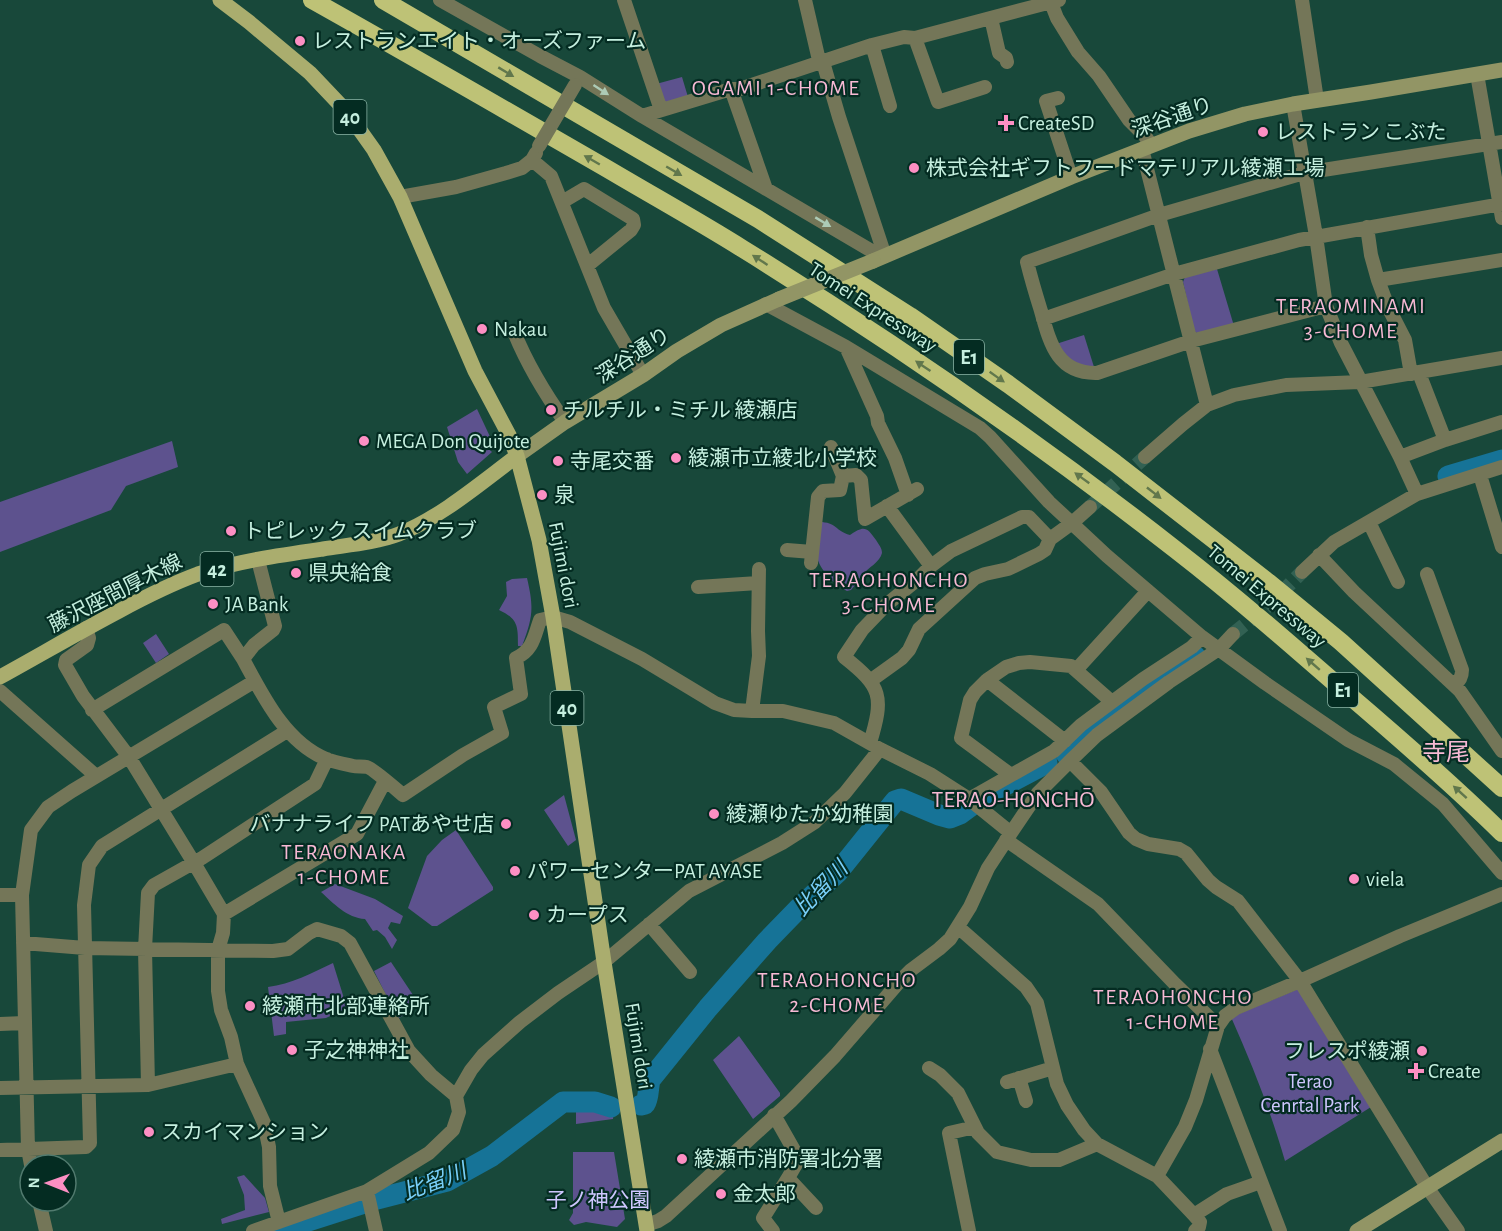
<svg xmlns="http://www.w3.org/2000/svg" width="1502" height="1231" viewBox="0 0 1502 1231" font-family="'Alegreya Sans','Noto Sans JP',sans-serif">
<rect width="100%" height="100%" fill="#18483a"/>
<!-- green -->
<path fill="#5d528e" d="M682,77L688,97L662,105L656,84Z
M1217,269L1234,326L1198,334L1194,331L1183,282L1185,277Z
M1084,335L1094,367C1073,365 1069,361 1056,344Z
M477,409L493,443L489,446V449L492,452L467,474L458,462L447,427Z
M172,441L178,467L126,486L111,510L0,552V502Z
M819,522C837,522 835,531 850,535C864,525 867,527 876,540C879,545 882,548 882,553C880,562 868,568 863,574C858,579 856,585 851,590L847,591C835,585 819,570 817,556C816,545 819,532 819,522Z
M527,578C534,608 533,617 522,646H518C518,626 518,619 499,610L507,596L506,582L512,579Z
M156,634L169,654L156,663L143,643Z
M564,795L576,840L568,846L544,810Z
M456,830L493,887V890L437,926H432L408,908L427,856L442,840Z
M335,884L375,899L403,916L400,924L391,922L388,928L397,940L392,949L385,937L377,930L373,931L365,919C347,918 333,903 321,892Z
M391,962L419,1004L398,1019L374,971Z
M333,963L347,1008L326,1018L286,1022V1034L274,1036L268,987C291,984 312,973 333,963Z
M1298,989L1371,1107L1285,1161C1271,1112 1252,1064 1231,1017Z
M739,1036L780,1093V1096L753,1119L713,1060Z
M576,1106L614,1107L613,1119L576,1124Z
M573,1152H614L625,1219L617,1227L586,1222L574,1225L569,1220L573,1213Z
M244,1175L265,1198L269,1212L222,1224L221,1219L245,1210L244,1195L237,1177Z"/>
<g fill="none" stroke-linecap="round" stroke-linejoin="round">
<!-- river -->
<path stroke="#167397" stroke-width="21" d="M1448,476L1502,460
M1066,754C1102,718 1152,683 1196,657
M641,1105L645,1104C649,1098 648,1087 650,1080L708,1008L767,941L798,909L838,872L895,801L901,799L939,815L950,818L960,814L983,797L1047,763
M277,1231L377,1199L447,1181L492,1156L563,1102H595L611,1107"/>
<!-- street-tunnel -->
<path stroke="#326153" stroke-width="14" stroke-dasharray="14 7" stroke-linecap="butt" d="M1090,507L1145,457
M1233,634L1270,604L1302,572"/>
<!-- street -->
<path stroke="#747658" stroke-width="14" d="M440,0L540,56L580,77L642,116L882,257
M624,0L661,110
M805,0L818,56L823,62L839,117L885,256
M1050,0L1057,18L1078,52L1099,76L1129,120L1145,136L1151,145
M1302,0L1317,100
M991,18L999,53L1006,58L1007,62
M915,38L938,102L985,87
M872,45L890,106
M1477,74L1502,218
M731,89L766,189
M1058,98L1046,101L1071,177
M1293,104L1316,236L1326,306L1341,343L1400,457L1417,494
M642,116L731,89H740L872,45L904,37L915,38L1059,0
M1142,149L1207,405
M532,160L551,176L604,308L643,375
M400,197L456,187L506,173L522,168L532,160L536,153
M562,202L584,189L633,219L634,225L631,230L588,265
M1367,227L1371,255L1378,280L1388,307L1405,340L1411,374
M1378,280L1502,260
M766,304L846,347L980,428L990,437L1049,502L1107,556L1202,637L1265,683L1348,740L1394,764L1443,804L1502,873
M1326,306L1191,341L1097,373C1057,374 1050,343 1041,311C1036,295 1031,278 1027,262L1159,215L1304,173L1502,142
M1043,319L1174,274L1299,240L1502,204
M514,332C527,364 545,394 565,422
M846,347L877,416L878,423L895,458L908,495
M1419,373L1445,440
M831,447L843,476L856,475L861,480L865,519L917,489
M1145,457L1183,424L1207,405L1234,395L1286,385L1360,382L1502,358
M1400,457L1445,440L1502,422
M1480,475L1502,547
M887,506L931,566
M1369,522L1398,582
M787,550L812,552
M1319,555L1354,592L1460,691L1502,751
M258,560L275,626L273,630L254,645L243,659C263,696 285,742 326,759C334,762 344,764 353,766C357,767 363,766 367,767C372,768 397,790 403,795L463,755L502,733L494,707L521,694L516,658C533,650 534,637 540,620L553,617L570,622L642,659L715,703L734,710L752,711H783L834,723L880,749L930,774L969,799L1011,833
M811,563L818,497L823,491L840,490L843,476
M1302,572L1334,542L1417,494L1502,467
M1427,574L1462,670C1462,677 1460,680 1454,685
M698,587L758,583
M86,628L89,638L87,645L66,660L65,665L83,696L129,757L194,863L224,914L223,933L218,950V991L221,1010L231,1037L237,1064L264,1123L269,1147L270,1186L279,1222
M1076,670L1148,591
M987,680L1065,741
M870,681L902,658L909,650L919,629L975,578L985,574L1008,569L1039,554L1045,550L1050,539
M0,691L96,776
M92,710L224,630L243,659
M752,711L759,656L758,631L759,569
M870,743C884,696 882,687 844,657L862,630L886,605L918,579L931,566L951,551L1022,517H1029L1050,539L1072,523L1090,507
M1070,761L1101,792L1129,833L1136,839L1148,844L1179,849L1186,853L1208,880L1216,887L1238,901L1300,981L1427,1187L1458,1231
M1011,775L961,738L970,700L975,692L987,680L1006,667L1019,663L1030,662L1071,666L1112,702
M969,799L1054,751L1081,725L1143,679L1192,647L1202,637
M1006,840L1098,904L1175,984L1218,1026
M0,895H22
M224,914L357,834L385,781
M649,924L690,972
M958,927L1026,987L1037,1003L1057,1084L1067,1105L1084,1130L1097,1144L1157,1176L1194,1215L1200,1222L1199,1227L1195,1231
M23,943L85,948L273,951L288,949L309,933L317,929L341,936L350,943L409,1051L431,1075L456,1096
M0,1024L24,1023
M1210,1049L1280,1231
M929,1068L940,1075L958,1093L978,1133L997,1152L1031,1160H1059L1097,1144
M1019,1078L1026,1101
M1007,1082L1053,1068
M148,1085L145,949L148,893L154,885L202,858L315,784L327,759
M0,1088L148,1085L237,1064
M0,1150L86,1147L90,1143L84,905L89,865L102,846L287,731
M31,1165L28,1149L22,895L31,830L48,807L72,791L255,681
M1157,1176L1185,1127L1196,1100L1218,1026L1225,1016L1236,1008L1300,981L1400,936L1502,894
M788,1178L816,1208
M367,1191L376,1231
M39,1201L46,1231
M1194,1215L1227,1194L1261,1182
M646,1225L658,1221L666,1216L791,1101L835,1056L900,981L911,970L939,949L950,939L970,907L988,868L1011,833L1038,793L1070,761L1097,735L1169,682L1219,649L1233,634
M253,1231L367,1191L429,1153L453,1130L459,1112L456,1096L471,1070L483,1055L520,1022L558,993L604,962L689,891L782,843L815,822L845,793L880,749
M773,1231L763,1218L788,1178L799,1159L774,1115
M969,1231L949,1133L975,1127"/>
<!-- secondary -->
<path stroke="#929565" stroke-width="15" d="M873,261L1071,177L1189,131L1245,114L1293,104L1371,92L1502,70
M517,456L565,422L643,375L677,351L721,325L779,299
M1357,1231L1502,1141"/>
<!-- primary -->
<path stroke="#aaad6e" stroke-width="15" d="M220,0L249,22L310,73L347,112L374,150L400,197L475,371L509,435L517,456L539,540L553,617L604,962L647,1231
M0,677C40,655 79,632 119,611C145,597 171,584 198,574C238,561 281,555 323,549C348,545 375,543 399,534C440,518 482,482 517,456"/>
<!-- highway -->
<path stroke="#bec276" stroke-width="18" d="M312,0C412,56 512,114 611,171C655,197 700,222 743,249C892,341 1038,442 1176,550C1234,595 1289,643 1344,691C1398,737 1451,783 1502,833
M383,0L758,219L910,316L1008,384L1115,463L1268,582L1341,642L1502,788"/>
<!-- street-bridge -->
<path stroke="#747658" stroke-width="14" d="M539,146L575,85"/>
<!-- secondary-bridge -->
<path stroke="#929565" stroke-width="15" d="M779,299L873,261"/>
</g>
<!-- one-way arrows -->
<defs><path id="oneway-solid" d="M-6-.8H1V-3.2L6.5 0L1 3.2V.8H-6Z" transform="scale(1.5)"/></defs>
<g fill="#61774c">
<use href="#oneway-solid" transform="translate(506 72) rotate(31)"/>
<use href="#oneway-solid" transform="translate(592 160) rotate(-150)"/>
<use href="#oneway-solid" transform="translate(674 171) rotate(30)"/>
<use href="#oneway-solid" transform="translate(760 260) rotate(-147)"/>
<use href="#oneway-solid" transform="translate(923 366) rotate(-146)"/>
<use href="#oneway-solid" transform="translate(997 377) rotate(35)"/>
<use href="#oneway-solid" transform="translate(1082 478) rotate(-144)"/>
<use href="#oneway-solid" transform="translate(1154 493) rotate(38)"/>
<use href="#oneway-solid" transform="translate(1313 664) rotate(-139)"/>
<use href="#oneway-solid" transform="translate(1460 792) rotate(-138)"/>
</g>
<g fill="#adcbb6">
<use href="#oneway-solid" transform="translate(601 90) rotate(33)"/>
<use href="#oneway-solid" transform="translate(823 222) rotate(31)"/>
</g>
<!-- markers -->
<g fill="#fc8fc3" stroke="#042c22" stroke-width="2">
<circle cx="300" cy="41" r="6"/>
<path d="M1003 114h6v6h6v6h-6v6h-6v-6h-6v-6h6z"/>
<circle cx="1263" cy="132" r="6"/>
<circle cx="914" cy="168" r="6"/>
<circle cx="482" cy="329" r="6"/>
<circle cx="551" cy="410" r="6"/>
<circle cx="364" cy="441" r="6"/>
<circle cx="676" cy="458" r="6"/>
<circle cx="558" cy="461" r="6"/>
<circle cx="542" cy="495" r="6"/>
<circle cx="231" cy="531" r="6"/>
<circle cx="296" cy="573" r="6"/>
<circle cx="213" cy="604" r="6"/>
<circle cx="714" cy="814" r="6"/>
<circle cx="506" cy="824" r="6"/>
<circle cx="515" cy="871" r="6"/>
<circle cx="1354" cy="879" r="6"/>
<circle cx="534" cy="915" r="6"/>
<circle cx="250" cy="1006" r="6"/>
<circle cx="292" cy="1050" r="6"/>
<circle cx="1422" cy="1051" r="6"/>
<path d="M1413 1062h6v6h6v6h-6v6h-6v-6h-6v-6h6z"/>
<circle cx="149" cy="1132" r="6"/>
<circle cx="682" cy="1159" r="6"/>
<circle cx="721" cy="1194" r="6"/>
</g>
<g text-anchor="middle" stroke-width="4.5" stroke-linejoin="round" paint-order="stroke">
<!-- shield labels -->
<g fill="#042c22" stroke="#8bb4a6" stroke-width="1.5">
<rect x="333.5" y="100" width="33" height="34" rx="4.5"/>
<rect x="954" y="340" width="30" height="34" rx="4.5"/>
<rect x="200.5" y="552" width="33" height="34" rx="4.5"/>
<rect x="1328" y="673" width="30" height="34" rx="4.5"/>
<rect x="550.5" y="691" width="33" height="34" rx="4.5"/>
</g>
<g font-size="20" font-weight="bold" fill="#c5efdf">
<text x="350" y="124">40</text>
<text x="969" y="364">E1</text>
<text x="217" y="576">42</text>
<text x="1343" y="697">E1</text>
<text x="567" y="715">40</text>
</g>
<!-- poi labels -->
<g font-size="21" fill="#c5efdf" stroke="#042c22" text-anchor="start">
<text x="312" y="48">レストランエイト・オーズファーム</text>
<text x="1018" y="130">CreateSD</text>
<text x="1275" y="139">レストラン こぶた</text>
<text x="926" y="175">株式会社ギフトフードマテリアル綾瀬工場</text>
<text x="494" y="336">Nakau</text>
<text x="563" y="417">チルチル・ミチル 綾瀬店</text>
<text x="376" y="448">MEGA Don Quijote</text>
<text x="688" y="465">綾瀬市立綾北小学校</text>
<text x="570" y="468">寺尾交番</text>
<text x="554" y="502">泉</text>
<text x="243" y="538">トピレック スイムクラブ</text>
<text x="308" y="580">県央給食</text>
<text x="225" y="611">JA Bank</text>
<text x="726" y="821">綾瀬ゆたか幼稚園</text>
<text x="494" y="831" text-anchor="end">バナナライフ PATあやせ店</text>
<text x="527" y="878">パワーセンターPAT AYASE</text>
<text x="1366" y="886">viela</text>
<text x="546" y="922">カープス</text>
<text x="262" y="1013">綾瀬市北部連絡所</text>
<text x="304" y="1057">子之神神社</text>
<text x="1410" y="1058" text-anchor="end">フレスポ綾瀬</text>
<text x="1428" y="1078">Create</text>
<text x="161" y="1139">スカイマンション</text>
<text x="694" y="1166">綾瀬市消防署北分署</text>
<text x="733" y="1201">金太郎</text>
</g>
<!-- street labels -->
<g font-size="21" fill="#c5efdf" stroke="#042c22">
<text transform="translate(1172 117) rotate(-19)" y="7">深谷通り</text>
<text transform="translate(873 307) rotate(33)" y="7">Tomei Expressway</text>
<text transform="translate(633 355) rotate(-33)" y="7">深谷通り</text>
<text transform="translate(564 565) rotate(79)" y="7">Fujimi dori</text>
<text transform="translate(115 593) rotate(-27)" y="7">藤沢座間厚木線</text>
<text transform="translate(1267 596) rotate(40)" y="7">Tomei Expressway</text>
<text transform="translate(639 1046) rotate(81)" y="7">Fujimi dori</text>
</g>
<!-- park labels -->
<g font-size="21" fill="#cec6fe" stroke="#042c22">
<text x="1310" y="1088">Terao<tspan x="1310" dy="24">Cenrtal Park</tspan></text>
<text x="598" y="1207">子ノ神公園</text>
</g>
<!-- neighbourhood labels -->
<g font-size="22" letter-spacing="1.5" fill="#f7b9d4" stroke="#042c22">
<text x="776" y="95">OGAMI 1-CHOME</text>
<text x="1351" y="313">TERAOMINAMI<tspan x="1351" dy="25">3-CHOME</tspan></text>
<text x="889" y="587">TERAOHONCHO<tspan x="889" dy="25">3-CHOME</tspan></text>
<text x="344" y="859">TERAONAKA<tspan x="344" dy="25">1-CHOME</tspan></text>
<text x="837" y="987">TERAOHONCHO<tspan x="837" dy="25">2-CHOME</tspan></text>
<text x="1173" y="1004">TERAOHONCHO<tspan x="1173" dy="25">1-CHOME</tspan></text>
</g>
<!-- water labels -->
<g font-size="22" font-style="italic" fill="#79cff9" stroke="#042c22">
<text transform="translate(820 888) rotate(-46)" y="8">比留川</text>
<text transform="translate(434 1181) rotate(-21)" y="8">比留川</text>
</g>
<!-- quarter labels -->
<g font-size="24" fill="#f7b9d4" stroke="#042c22">
<text x="1446" y="760">寺尾</text>
<text x="1013" y="807">TERAO-HONCHŌ</text>
</g>
</g>
<!-- north arrow -->
<g transform="translate(48 1183) rotate(271)"><circle r="28" fill="#042c22" stroke="#517a6e" stroke-width="1.5"/>
<path d="M0-4.5L10 22L0 15L-10 22Z" fill="#fc8fc3"/>
<text y="-9" font-size="16" font-weight="bold" text-anchor="middle" fill="#c5efdf">N</text>
</g>
</svg>
